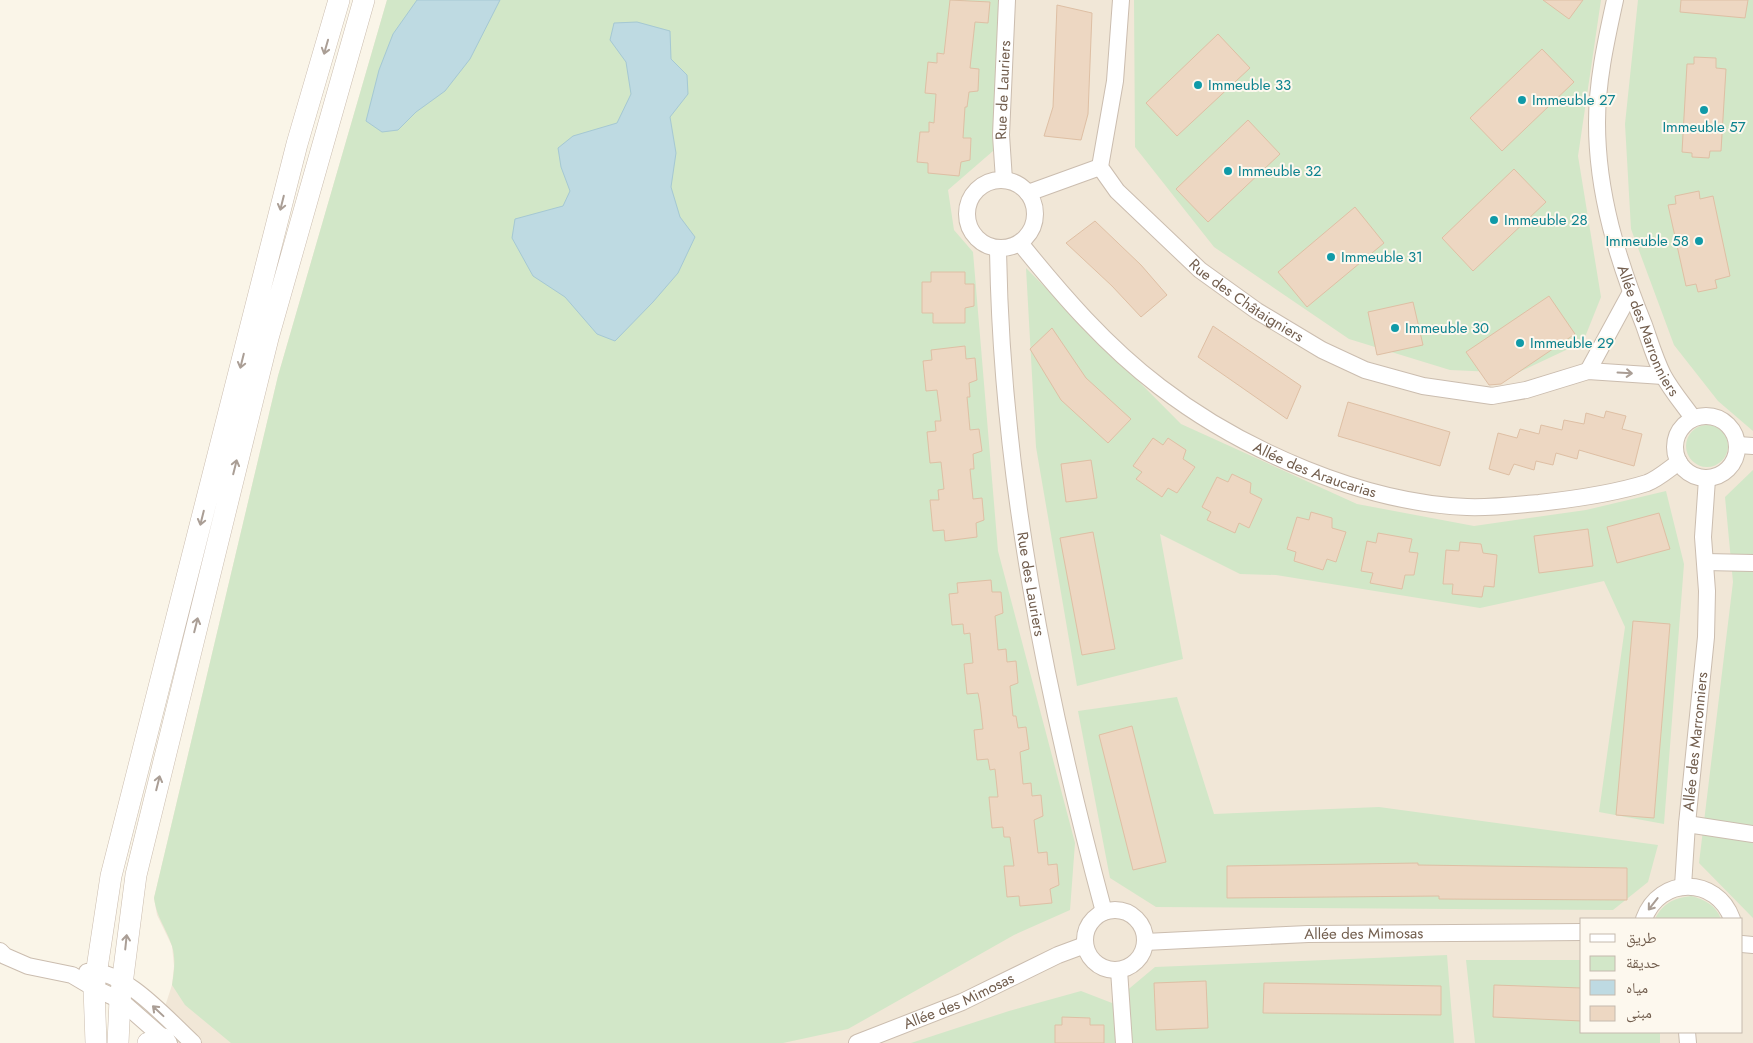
<svg xmlns="http://www.w3.org/2000/svg" width="1753" height="1043" viewBox="0 0 1753 1043" font-family="Jost,'Noto Naskh Arabic',sans-serif">
<rect width="100%" height="100%" fill="#faf5e8"/>
<!-- residential -->
<path fill="#f1e7d7" fill-rule="evenodd" d="M387,0H1753V1043H153L172,985L174,966L172,946L157,915L154,898L278,376ZM1582,919H1742V1032H1582Z"/>
<!-- green -->
<path fill="#d2e7c8" d="M387,0H1001L993,151L948,190L954,230L973,252L998,551L1075,843L1070,910L1014,935L848,1029L783,1043H231L185,1005L172,985C174,972 176,959 172,946C166,927 157,919 154,898L278,376Z
M1134,0H1601L1578,156L1601,297L1583,342L1517,373L1450,370L1349,339L1214,247L1135,147Z
M1638,0H1753V431L1718,401L1674,345L1631,229L1625,124Z
M1026,268L1181,424L1357,504L1474,526L1586,510L1666,491L1684,564L1664,824L1599,812L1625,627L1604,581L1480,608L1276,575L1240,574L1160,534L1183,659L1077,686L1036,447Z
M1686 446a21 21 0 1 1 42 0a21 21 0 1 1-42 0Z
M1753,470V918L1699,863L1733,582L1725,497Z
M1177,697L1214,814L1379,807L1658,845L1648,882L1613,910L1156,907L1110,878L1078,711Z
M1691,896C1704,899 1716,905 1721,919H1655C1663,903 1674,898 1691,896Z
M1447,955L1454,1043H911L1009,1011L1081,991L1112,1003L1155,967Z
M1466,960H1582V1032H1660V1043H1475Z"/>
<!-- water -->
<path fill="#bedae2" stroke="#a5c8d3" d="M417,0H500L470,59L445,91L416,112L398,130L382,132L366,121L379,70L393,34Z
M637,22L670,31L671,59L687,75L688,94L670,117L676,153L671,187L680,217L695,237L678,273L653,302L615,341L597,334L565,297L533,276L512,238L515,219L563,206L570,191L561,167L558,148L573,136L617,123L631,94L626,62L610,40L614,23Z"/>
<!-- building -->
<path fill="#edd7c2" stroke="#debfa4" d="M950,0L990,2L988,23L975,22L970,68L979,69L978,91L969,92L967,107H965L963,138H971L970,160L961,162L959,176L928,173V163L917,162L920,132H929V122L934,123L936,94L925,93L928,62L937,63V53L944,54Z
M1543,0H1583L1569,19Z
M1681,0H1748L1745,18L1680,12Z
M1057,5L1092,13L1088,114L1081,140L1044,136L1053,107Z
M1218,34L1250,68L1177,136L1146,103Z
M1542,49L1574,82L1502,151L1470,118Z
M1694,57L1716,58V68L1726,69L1721,151H1710L1709,158L1692,157V153L1682,152L1687,64H1694Z
M1248,120L1280,154L1208,222L1176,189Z
M1514,169L1546,202L1473,271L1442,238Z
M1699,191L1700,199L1713,196L1730,276L1715,280L1717,288L1698,292L1696,284L1686,286L1668,205L1676,204L1675,196Z
M1355,207L1384,243L1307,307L1278,272Z
M1095,221L1141,265L1167,295L1141,317L1112,286L1066,243Z
M931,272H965V284H974V306L965,308V323H933V313H922V282H931Z
M1549,296L1575,334L1501,384L1489,385L1466,352Z
M1413,302L1423,345L1377,355L1368,312Z
M1213,326L1301,386L1287,419L1198,357Z
M1052,328L1086,378L1131,419L1108,443L1061,400L1030,349Z
M965,346L966,359L975,358L977,380L969,383L970,397H967L970,430L979,429L982,451L973,454L974,469H970L973,499L982,498L984,520L976,523L977,537L945,541L944,530L933,531L930,500H939L938,490L944,489L941,462L930,463L927,432L936,431L935,421H941L937,390L926,391L923,361L932,360L931,350Z
M1348,402L1450,432L1440,466L1338,436Z
M1606,411L1626,416L1622,429L1642,434L1634,466L1579,450L1577,459L1556,453L1553,465L1536,461L1534,470L1514,464L1509,475L1489,469L1498,433L1517,438L1520,429L1539,434L1541,425L1562,430L1564,420L1584,424L1586,413L1604,418Z
M1153,438L1163,445L1168,438L1186,450L1183,459L1195,467L1177,493L1168,488L1162,497L1136,479L1142,472L1133,466Z
M1091,460L1097,498L1066,502L1061,464Z
M1232,474L1251,483L1250,493L1262,499L1249,528L1239,523L1235,533L1207,520L1211,512L1202,507L1217,477L1228,482Z
M1311,512L1332,518V528L1346,532L1336,562L1327,559L1323,570L1294,561L1296,552L1287,549L1297,517L1309,520Z
M1659,513L1670,549L1617,563L1607,527Z
M1588,529L1593,566L1539,573L1534,536Z
M1093,532L1115,649L1082,655L1060,538Z
M1378,533L1412,539L1409,552L1418,553L1414,575H1405L1402,589L1370,583L1373,573L1361,571L1367,541L1376,543Z
M1460,542L1481,544L1483,553L1497,555L1494,587L1484,586L1482,597L1452,594L1453,584H1443L1446,550L1459,551Z
M991,580L992,592H1001L1003,613L995,616L998,650L1006,649L1007,662L1016,661L1018,683L1010,686L1013,716H1016L1018,728L1026,727L1029,749L1020,752L1023,784L1031,783L1032,796L1041,795L1043,816L1034,820L1038,853L1047,852L1048,865L1057,864L1059,885L1050,889L1052,903L1020,906L1019,896L1007,897L1004,866H1014L1010,837H1004L1003,827L992,828L989,797H998L995,769L990,770L988,759L977,760L974,730L983,729L980,703L978,693L967,694L964,664L973,663L970,633L964,634L963,624L952,625L949,594L958,593L957,583Z
M1633,621L1670,624L1654,818L1616,815Z
M1132,726L1166,862L1133,870L1099,735Z
M1418,863V865L1627,868V900L1439,899V896L1227,898V866Z
M1206,981L1208,1028L1156,1030L1154,983Z
M1264,983L1441,986V1015L1263,1013Z
M1494,985L1582,988V1021L1493,1017Z
M1062,1017L1090,1018V1025H1104V1043H1055V1025H1062Z"/>
<g fill="none" stroke-linecap="round" stroke-linejoin="round">
<!-- minor casing -->
<g stroke="#cbbdaf" stroke-width="18">
<g id="minor">
<path id="s1" d="M1121,0L1115,81L1100,167L1117,191L1200,270L1257,311L1322,350L1365,370L1423,386L1492,396L1526,390L1588,371L1663,376"/>
<path id="s2" d="M1615,0C1606,41 1597,81 1597,123C1597,194 1618,261 1644,325C1650,342 1655,359 1663,375C1671,390 1683,404 1693,418"/>
<circle cx="1001" cy="214" r="34"/>
<path id="s3" d="M1004,180L1001,135L1007,0"/>
<path d="M1028,193L1100,167"/>
<path id="s4" d="M1020,243C1062,295 1106,346 1160,387C1242,450 1363,503 1467,507C1491,508 1515,505 1539,503C1575,499 1612,494 1647,483C1658,479 1669,469 1679,462"/>
<path id="s5" d="M998,248C1001,473 1046,696 1104,912"/>
<path d="M1588,371L1631,292"/>
<circle cx="1706" cy="447" r="31"/>
<path d="M1738,445L1753,446"/>
<path d="M1705,562L1753,563"/>
<path d="M1687,824L1753,834"/>
<path id="s6" d="M1683,886L1687,824L1706,637L1707,591L1703,537L1707,479"/>
<circle cx="1115" cy="940" r="30"/>
<path d="M1644,919C1659,876 1717,876 1732,919"/>
<path id="s7" d="M1145,942L1308,934L1582,932"/>
<path d="M1742,944L1753,945"/>
<path d="M0,951L5,956L28,966L72,975L94,988L120,1000L169,1043"/>
<path d="M1119,970L1124,1043"/>
<path d="M87,972C122,967 168,1020 193,1043"/>
<path d="M1687,1032L1688,1043"/>
<path id="s8" d="M857,1043L962,1002L1058,955L1085,945"/>
</g>
</g>
<!-- tertiary casing -->
<g stroke="#cbbdaf" stroke-width="22">
<path id="tertiary" d="M96,1043L94,988L111,876L297,144L339,0
M118,1043L120,1000L136,875L268,338L364,0
M148,1043L164,1039"/>
</g>
<!-- minor -->
<use href="#minor" stroke="#fff" stroke-width="16"/>
<!-- tertiary -->
<use href="#tertiary" stroke="#fff" stroke-width="21"/>
</g>
<!-- one-way arrows -->
<defs><path id="oneway-shaft" d="M-6 0H5M1.5-3L5.5 0L1.5 3" fill="none" stroke-width="1.6" stroke-linecap="round" stroke-linejoin="round" transform="scale(1.25)"/></defs>
<g stroke="#aa9e95">
<use href="#oneway-shaft" transform="translate(326 47) rotate(106)"/>
<use href="#oneway-shaft" transform="translate(282 203) rotate(104)"/>
<use href="#oneway-shaft" transform="translate(242 361) rotate(104)"/>
<use href="#oneway-shaft" transform="translate(1625 373) rotate(3)"/>
<use href="#oneway-shaft" transform="translate(235 467) rotate(-76)"/>
<use href="#oneway-shaft" transform="translate(202 518) rotate(104)"/>
<use href="#oneway-shaft" transform="translate(196 625) rotate(-76)"/>
<use href="#oneway-shaft" transform="translate(158 783) rotate(-76)"/>
<use href="#oneway-shaft" transform="translate(1653 904) rotate(128)"/>
<use href="#oneway-shaft" transform="translate(126 942) rotate(-84)"/>
<use href="#oneway-shaft" transform="translate(158 1011) rotate(-137)"/>
</g>
<!-- markers -->
<g fill="#0f9aa8" stroke="#fdf8ee" stroke-width="2">
<circle cx="1198" cy="85" r="5"/>
<circle cx="1522" cy="100" r="5"/>
<circle cx="1704" cy="110" r="5"/>
<circle cx="1228" cy="171" r="5"/>
<circle cx="1494" cy="220" r="5"/>
<circle cx="1699" cy="241" r="5"/>
<circle cx="1331" cy="257" r="5"/>
<circle cx="1395" cy="328" r="5"/>
<circle cx="1520" cy="343" r="5"/>
</g>
<g text-anchor="middle" stroke-width="4" stroke-linejoin="round" paint-order="stroke">
<!-- culture labels -->
<g font-size="15" fill="#0d838f" stroke="#fdf8ee" text-anchor="start">
<text x="1208" y="90">Immeuble 33</text>
<text x="1532" y="105">Immeuble 27</text>
<text x="1704" y="132" text-anchor="middle">Immeuble 57</text>
<text x="1238" y="176">Immeuble 32</text>
<text x="1504" y="225">Immeuble 28</text>
<text x="1689" y="246" text-anchor="end">Immeuble 58</text>
<text x="1341" y="262">Immeuble 31</text>
<text x="1405" y="333">Immeuble 30</text>
<text x="1530" y="348">Immeuble 29</text>
</g>
<!-- street labels -->
<g font-size="15" fill="#725e4e" stroke="#fdf8ee">
<text dy="5" stroke="none"><textPath href="#s3" startOffset="90">Rue de Lauriers</textPath></text>
<text dy="5" stroke="none"><textPath href="#s1" startOffset="368">Rue des Châtaigniers</textPath></text>
<text dy="5" stroke="none"><textPath href="#s2" startOffset="340">Allée des Marronniers</textPath></text>
<text dy="5" stroke="none"><textPath href="#s4" startOffset="378">Allée des Araucarias</textPath></text>
<text dy="5" stroke="none"><textPath href="#s5" startOffset="338">Rue des Lauriers</textPath></text>
<text dy="5" stroke="none"><textPath href="#s6" startOffset="145">Allée des Marronniers</textPath></text>
<text dy="5" stroke="none"><textPath href="#s7" startOffset="219">Allée des Mimosas</textPath></text>
<text dy="5" stroke="none"><textPath href="#s8" startOffset="110">Allée des Mimosas</textPath></text>
</g>
</g>
<!-- legend -->
<rect x="1580" y="918" width="162" height="115" fill="#fdf8ee" stroke="#c5baae"/>
<rect x="1590" y="934" width="25" height="8" fill="#ffffff" stroke="#c5baae"/>
<text x="1626" y="943" font-size="15" fill="#725e4e">طريق</text>
<rect x="1590" y="956" width="25" height="15" fill="#d2e7c8" stroke="#c5baae"/>
<text x="1626" y="968" font-size="15" fill="#725e4e">حديقة</text>
<rect x="1590" y="980" width="25" height="15" fill="#bedae2" stroke="#c5baae"/>
<text x="1626" y="993" font-size="15" fill="#725e4e">مياه</text>
<rect x="1590" y="1006" width="25" height="15" fill="#edd7c2" stroke="#c5baae"/>
<text x="1626" y="1018" font-size="15" fill="#725e4e">مبنى</text>
</svg>
